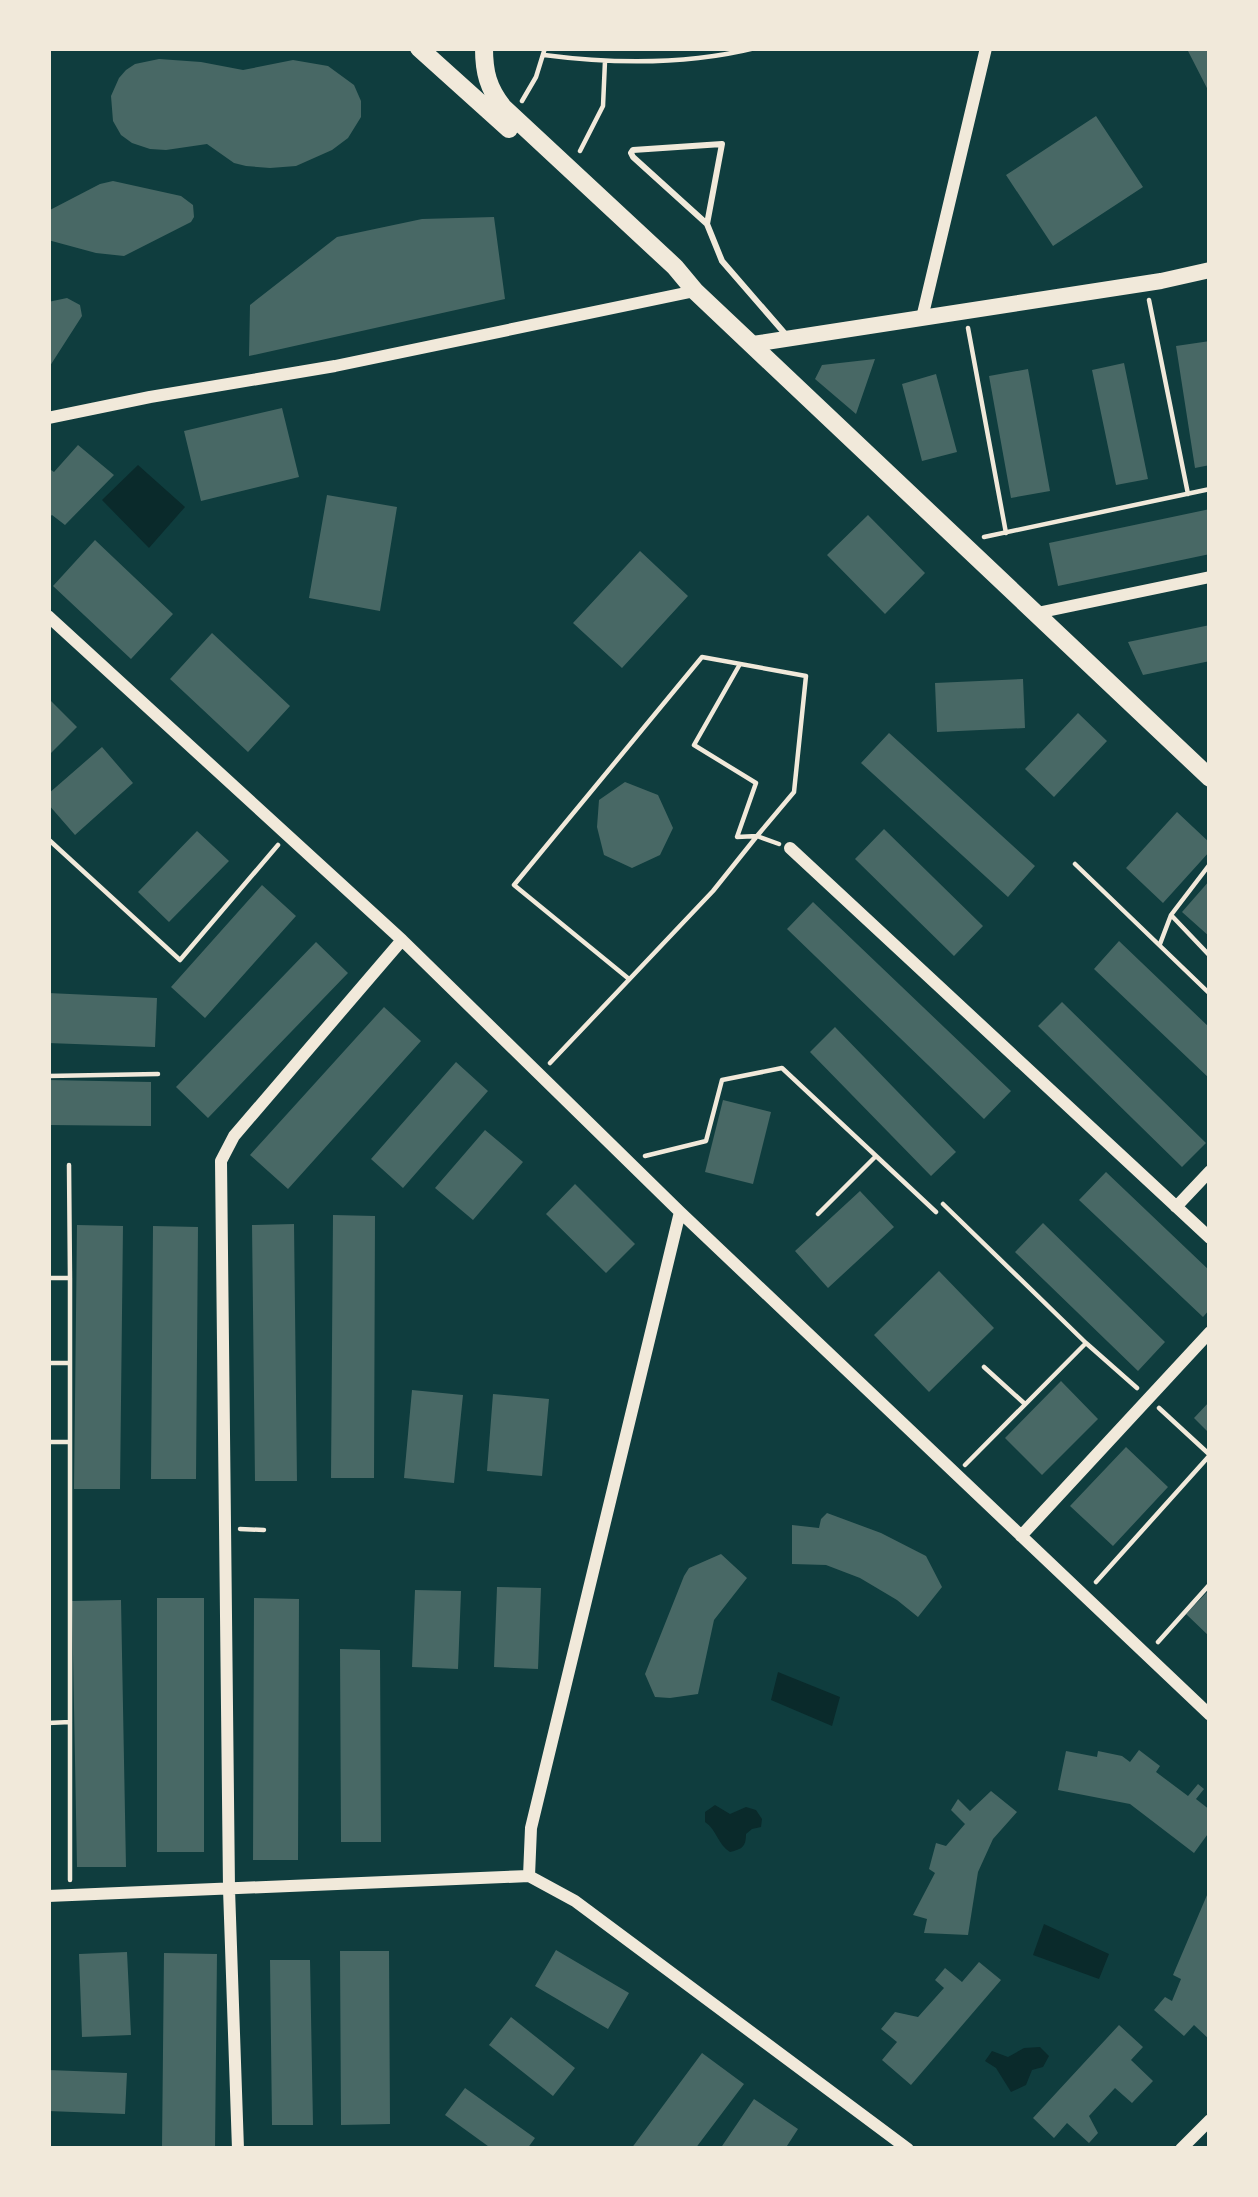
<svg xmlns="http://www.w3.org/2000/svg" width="1258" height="2197" viewBox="0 0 1258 2197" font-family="Raleway,sans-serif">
<rect width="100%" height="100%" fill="#0f3d3e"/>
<!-- water -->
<path fill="#0a2a2b" d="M138,465L185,507L149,548L102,500Z
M778,1672L840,1697L832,1726L771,1700Z
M715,1805L730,1814L746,1807L756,1810L762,1819L761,1827L752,1829L746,1834C746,1847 742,1849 730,1852C718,1845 717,1830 705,1822V1812Z
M1044,1924L1109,1954L1099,1979L1033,1955Z
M1040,2047L1049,2056L1043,2067L1032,2070L1026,2085L1011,2092L996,2068L985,2061L992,2051L1008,2057L1024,2048Z"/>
<!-- building -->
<path fill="#486865" d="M1194,48H1210V94L1188,51Z
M159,59L201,62L243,70L293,60L328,66L354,85L361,101V117L348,138L332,150L296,166L270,168L246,166L234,163L207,144L166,150L150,149L132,143L121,135L113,121L111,96L119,78L126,70L135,64Z
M1096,116L1143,187L1053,246L1006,175Z
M113,181L181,196L193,205L194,217L191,222L124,256L96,253L48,240V211L100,184Z
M494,217L505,299L249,356L250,305L337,237L422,219Z
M67,298L80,305L82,316L48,369V302Z
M1210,341V465L1195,468L1176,346Z
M875,359L856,414L815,379L822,365Z
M1124,363L1148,479L1116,485L1092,370Z
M1028,369L1050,491L1011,498L989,376Z
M936,374L957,452L922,461L902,384Z
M282,408L299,477L201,501L184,431Z
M78,445L114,475L65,525L52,515L48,518V468L54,472Z
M327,495L397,507L380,611L309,598Z
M1210,509V554L1058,586L1049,543Z
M868,515L925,573L885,614L827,555Z
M95,540L173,614L131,659L53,586Z
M640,551L688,596L622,668L573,623Z
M1210,625V661L1143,675L1128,642Z
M212,633L290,706L248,752L170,679Z
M1023,679L1025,728L937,732L935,683Z
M48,698L77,727L48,756Z
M1078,713L1107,741L1054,797L1025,769Z
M889,733L1035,866L1008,897L861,763Z
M102,747L133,783L75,835L48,804V794Z
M625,782L658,795L673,828L660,855L632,868L604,855L597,827L599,800Z
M1177,812L1210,843V851L1163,903L1126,868Z
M884,829L983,926L954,956L855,859Z
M197,831L229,861L169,922L138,892Z
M1210,880V937L1182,912Z
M262,885L296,916L205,1018L171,987Z
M813,902L1011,1091L984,1119L787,929Z
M1119,941L1210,1028V1079L1094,969Z
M316,942L348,973L208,1118L176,1087Z
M48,993L157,998L155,1047L48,1043Z
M1062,1002L1206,1143L1182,1167L1038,1026Z
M384,1007L421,1041L288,1189L250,1155Z
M835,1027L956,1152L931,1176L810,1052Z
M456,1062L488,1091L403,1188L371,1159Z
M48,1080L151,1082V1126L48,1125Z
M723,1100L771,1112L753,1184L705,1172Z
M485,1130L523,1162L473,1220L435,1188Z
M1106,1172L1210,1271V1309L1203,1317L1079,1200Z
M575,1184L635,1244L606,1273L546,1214Z
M860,1191L894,1227L828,1288L795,1251Z
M333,1215L375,1216L374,1478H331Z
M1043,1223L1165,1342L1138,1371L1015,1252Z
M294,1224L297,1481H255L252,1225Z
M77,1225L123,1226L120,1489H74Z
M153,1226L198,1227L196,1479H151Z
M939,1271L994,1328L929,1392L874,1335Z
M1061,1381L1098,1419L1042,1475L1005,1438Z
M412,1390L463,1395L454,1483L404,1478Z
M493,1394L549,1399L542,1476L487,1471Z
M1210,1401V1434L1194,1418Z
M1126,1447L1168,1487L1113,1546L1070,1506Z
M827,1513L881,1533L926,1556L942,1587L918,1617L897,1600L860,1578L826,1565L792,1564V1525L819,1528L821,1519Z
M721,1554L747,1578L714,1620L698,1694L670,1698L655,1697L645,1674L684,1576L689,1568Z
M497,1587L541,1588L538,1669L494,1667Z
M1210,1589V1637L1186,1614Z
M415,1590L461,1591L458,1669L412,1667Z
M157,1598H204V1852H157Z
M254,1598L299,1599L298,1860H253Z
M121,1600L126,1867H77L72,1601Z
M340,1649L380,1650L381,1842H341Z
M1139,1750L1160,1766L1156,1772L1188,1796L1198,1784L1204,1789L1196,1799L1210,1810V1831L1194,1853L1130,1804L1058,1790L1066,1751L1097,1757L1098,1751L1122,1756L1130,1762Z
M991,1791L1017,1812L993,1839L978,1872L968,1935L924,1933L927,1919L913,1915L935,1873L929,1869L936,1843L946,1846L965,1824L951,1810L958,1799L970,1811Z
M1210,1888V2040L1194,2025L1184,2036L1154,2010L1165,1997L1172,2001L1181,1979L1173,1975Z
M556,1950L629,1993L608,2029L535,1986Z
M340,1951H389L390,2124L341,2125Z
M127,1952L131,2035L82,2037L79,1954Z
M164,1953L217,1954L215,2149H162Z
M270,1960H310L313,2125H272Z
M979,1962L1001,1980L911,2085L882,2060L897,2042L881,2029L895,2012L918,2017L944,1988L935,1980L945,1968L962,1982Z
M511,2017L575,2068L553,2096L489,2045Z
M1119,2025L1143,2047L1131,2060L1153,2081L1132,2103L1115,2088L1089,2116L1098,2133L1089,2143L1067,2123L1054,2138L1033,2118Z
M702,2053L744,2084L695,2149H631Z
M48,2070L127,2073L125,2114L48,2111Z
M465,2088L535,2138L527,2149H492L445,2115Z
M754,2099L798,2129L785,2149H720Z"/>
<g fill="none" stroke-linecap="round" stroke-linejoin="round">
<!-- path -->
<path stroke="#f1e9da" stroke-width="4.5" d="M544,55C613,64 686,65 755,48
M522,101L536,77L545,48
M580,151L603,106L605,61
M1149,300L1188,494
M968,328L1006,533
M984,537L1210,489
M48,839L180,960L278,845
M1075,864L1210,994
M1210,864L1171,915L1210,956
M1160,944L1171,915
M629,979L514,885L702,657L806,676L794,792L757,836L737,837L756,783L694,745L740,664
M550,1063L713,891L757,836L779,844
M48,1076L158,1074
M645,1156L706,1141L722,1080L782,1068L936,1212
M69,1165L70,1278
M943,1204L1086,1343
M818,1214L876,1156
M48,1278H70V1880
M48,1363H70
M984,1367L1025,1404
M48,1442H70
M965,1465L1086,1343L1137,1388
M240,1529L264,1530
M1096,1582L1210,1455L1159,1408
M1158,1642L1210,1584
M48,1723L70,1722"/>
<!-- service -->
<path stroke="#f1e9da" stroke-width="6" d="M707,224L633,157L631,153L633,150L722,144L707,224L722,261L787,336"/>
<!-- minor -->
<path stroke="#f1e9da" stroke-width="12" d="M922,318L986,48
M48,418L150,397L335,366L695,291
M1037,613L1210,577
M48,616L402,940L680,1212L1210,1715
M790,848L1210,1238
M1176,1207L1210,1171
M1021,1536L1210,1332
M529,1876L531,1828L680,1212
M529,1876L575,1901L908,2149
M48,1896L529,1876
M238,2149L229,1889L221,1161L234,1136L402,940
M1181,2149L1210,2120"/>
<!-- tertiary -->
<path stroke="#f1e9da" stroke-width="16" d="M753,344L1161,281L1210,270"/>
<!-- secondary -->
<path stroke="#f1e9da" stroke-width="18" d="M419,48L509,129
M484,48C484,72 488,88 503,107L675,267L695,291L1210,778"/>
</g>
<!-- border -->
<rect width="1258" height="2197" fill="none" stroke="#f1e9da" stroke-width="102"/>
</svg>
